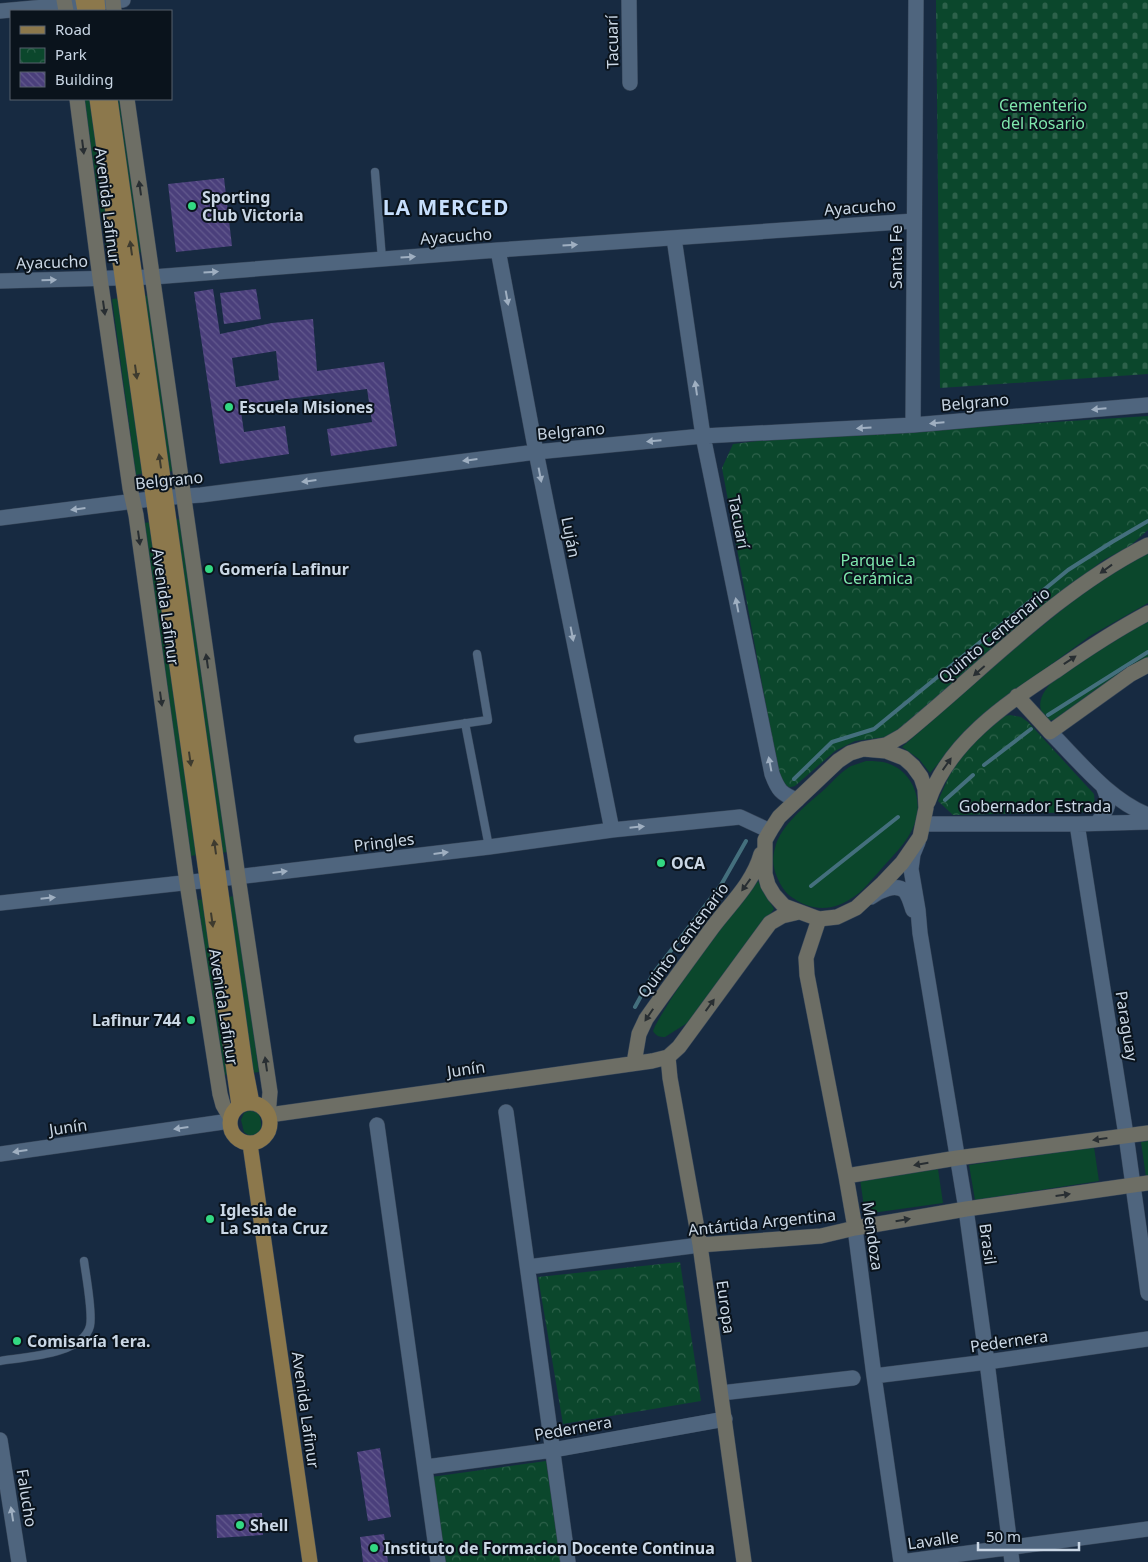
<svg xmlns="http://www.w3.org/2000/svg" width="1148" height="1562" viewBox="0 0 1148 1562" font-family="'Noto Sans',sans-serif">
<defs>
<pattern id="cemetery-stones" width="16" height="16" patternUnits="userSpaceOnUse" patternTransform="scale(1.25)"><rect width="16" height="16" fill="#0b472c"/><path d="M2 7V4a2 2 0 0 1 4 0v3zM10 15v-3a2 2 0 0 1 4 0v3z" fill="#2d614a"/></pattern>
<pattern id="park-crowns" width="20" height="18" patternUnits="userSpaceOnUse" patternTransform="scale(1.25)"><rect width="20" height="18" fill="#0b472c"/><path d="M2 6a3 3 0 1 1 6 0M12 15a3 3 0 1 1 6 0" fill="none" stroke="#2d614a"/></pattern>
<pattern id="building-back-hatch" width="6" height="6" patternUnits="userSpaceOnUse" patternTransform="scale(1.25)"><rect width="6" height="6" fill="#4a3f7b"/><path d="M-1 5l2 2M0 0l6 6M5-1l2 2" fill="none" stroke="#635a8e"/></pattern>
</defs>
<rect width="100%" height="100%" fill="#172a41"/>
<!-- grass -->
<path fill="#0b472c" d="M84,99H92L114,254L107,256Z
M114,99H122L144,252L136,253Z
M150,295L174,471L166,472L142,296Z
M120,298L144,473L136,475L112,299Z
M180,519L227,852L220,853L172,520Z
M151,522L198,855L190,856L144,523Z
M1148,552V603L1090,636L993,707L970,727L930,773L919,759L902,747L1016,647L1074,600L1110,573Z
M1148,620V658L1095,690L1058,719L1047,721C1033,704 1043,692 1055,678Z
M866,761C875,761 884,761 892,765C913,774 923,801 915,823C908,843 890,858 877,874C871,880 865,888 859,893C851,899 842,905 832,907C817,910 805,906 793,898C785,893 781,886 777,877C773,868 772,858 775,848C780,825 809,803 826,788C834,780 842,771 851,766C856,764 861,763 866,761Z
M758,881L774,909L692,1020L665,1037C659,1037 656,1036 653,1031L655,1026C684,974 721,928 758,881Z
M235,896L259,1072L251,1073L227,897Z
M205,899L229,1075H222L198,900Z
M250,1110L258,1113C263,1122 263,1134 251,1137L244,1132L241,1120L244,1113Z
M1148,1141V1176L1146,1177L1141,1142Z
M1094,1147L1099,1181L975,1200L969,1165Z
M938,1169L943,1203L865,1214L860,1179Z"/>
<!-- cemetery -->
<path fill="url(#cemetery-stones)" d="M936,0H1148V374L940,388Z"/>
<!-- park -->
<path fill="url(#park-crowns)" d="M1148,416V530L1130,546L1102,561L1083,576L1028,620L900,729L886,737L855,741L835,751L795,786L787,788L780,781L722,468L733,444L758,441Z
M1010,715L1021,717L1028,722L1094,794C1095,802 1095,806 1089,812L953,815L938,801L955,763L1000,717Z
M680,1262L701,1401L563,1424L538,1277Z
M546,1461L561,1562H442L431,1477Z"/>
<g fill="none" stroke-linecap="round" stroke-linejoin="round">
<!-- stream -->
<path stroke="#446f7d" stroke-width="4" d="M1048,715L1148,652
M984,765L1031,729
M794,779L832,742L874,729L1068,570L1112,542L1148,521
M945,800L973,775
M811,886L898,817
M635,1007L653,974L721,885L746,841"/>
</g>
<!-- building -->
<path fill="url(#building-back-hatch)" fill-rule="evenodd" d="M224,178L232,246L176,252L168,184Z
M213,289L220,334L272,323L313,319L317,371L384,362L397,446L331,456L327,429L372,422L367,389L240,405L244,432L285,426L289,454L220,464L194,292ZM276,351L279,380L236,387L232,358Z
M256,289L261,319L224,324L220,293Z
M380,1448L391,1517L368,1521L357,1452Z
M262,1513L263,1535L217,1538L216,1515Z
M384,1534L388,1562H363L360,1537Z"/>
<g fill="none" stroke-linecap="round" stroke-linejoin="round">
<!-- lane casing -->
<g stroke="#364558" stroke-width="9">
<path id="lane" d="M375,172L382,259
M465,723L489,847
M358,739L488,720L477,654
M0,1361C23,1357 83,1355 90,1326C93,1313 86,1276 84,1261"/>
</g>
<!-- street casing -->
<g stroke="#364558" stroke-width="16">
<path id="street" d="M629,0L630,83
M0,11L123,0
M674,238L703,436L772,774C778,790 781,794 797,800
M498,250L536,452L612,830
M0,281L153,277L498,250L914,221
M913,425L916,0
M0,518L159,498L201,495L536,452L703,436L913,425L1148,405
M1050,732C1079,761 1109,800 1148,815
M1097,823C1109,808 1111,804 1103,786
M923,824H1077L1148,822
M1077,824L1126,1135L1148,1293
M918,842L913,854L911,869L918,910L920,933L966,1209L987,1362L1012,1562
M871,897C879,891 895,883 905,891C909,896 911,904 913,910
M0,903L219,879L489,847L612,830L740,817L770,831
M506,1112L568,1562
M377,1125L438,1562
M0,1154L230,1121
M855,1228L874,1376L901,1562
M528,1267L700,1245
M874,1376L987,1362L1148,1339
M721,1393L853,1378
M0,1440L19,1562
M426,1467L553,1450L725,1419
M901,1562L1148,1529"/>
</g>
<!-- secondary casing -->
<g stroke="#364558" stroke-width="16">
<path id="secondary" d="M64,0L66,11
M113,0L114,11
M77,99L100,278L130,488L136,515L187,883L220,1094L223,1105L230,1117
M127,99L238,877L270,1092L269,1104L267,1112
M1017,696L1050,732L1131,674L1148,665
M863,749L886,751L904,758L913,766L921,777L925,789L926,808L920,837L902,863L883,883L856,908L837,917L819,919L784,906L774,895L768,885L765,874V840L770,831L779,817L838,761L850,753L863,749L886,745L902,736C982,671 1055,592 1148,545
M928,802C949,741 1006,704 1057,670C1087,649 1116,630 1148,613
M819,919L806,958L807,975L846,1176L855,1228
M668,1057L670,1078L700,1245L744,1562
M634,1063L639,1034L646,1019C668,988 690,958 712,928C730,904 753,883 761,854
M269,1115L652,1061L668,1057L679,1047L770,923L782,916L799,912
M846,1176L957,1158L1148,1133
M700,1245L821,1236L855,1228L966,1209L1148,1183"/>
</g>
<!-- primary casing -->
<g stroke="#364558" stroke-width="16">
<path id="primary" d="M83,0L85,11
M97,0L98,11
M97,99L239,1106
M110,99L246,1072L252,1103
M230 1123a20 20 0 1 1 40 0a20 20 0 1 1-40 0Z
M250,1144L310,1562"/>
</g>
<!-- lane -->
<use href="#lane" stroke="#4f657e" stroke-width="8"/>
<!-- street -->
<use href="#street" stroke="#4f657e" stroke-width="15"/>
<!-- secondary -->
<use href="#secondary" stroke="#6d6e65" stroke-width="15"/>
<!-- primary -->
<use href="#primary" stroke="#8c784c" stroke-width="15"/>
</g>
<!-- one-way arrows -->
<defs><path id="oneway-solid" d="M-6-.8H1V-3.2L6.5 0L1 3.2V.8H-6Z" transform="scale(1.25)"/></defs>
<g fill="#282e32">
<use href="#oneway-solid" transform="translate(83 147) rotate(83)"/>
<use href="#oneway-solid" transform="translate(140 188) rotate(-98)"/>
<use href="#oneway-solid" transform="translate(104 308) rotate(82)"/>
<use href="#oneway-solid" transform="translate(139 538) rotate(82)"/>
<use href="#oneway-solid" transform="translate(1106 569) rotate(144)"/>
<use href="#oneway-solid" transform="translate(1070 660) rotate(-34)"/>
<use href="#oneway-solid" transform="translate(207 661) rotate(-98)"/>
<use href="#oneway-solid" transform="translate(979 671) rotate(139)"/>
<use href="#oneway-solid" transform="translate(161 699) rotate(82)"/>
<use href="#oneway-solid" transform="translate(947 764) rotate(-55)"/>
<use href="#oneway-solid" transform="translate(746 885) rotate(126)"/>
<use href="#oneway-solid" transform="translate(710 1005) rotate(-54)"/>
<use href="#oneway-solid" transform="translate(649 1015) rotate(124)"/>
<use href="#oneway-solid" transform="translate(266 1064) rotate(-98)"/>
<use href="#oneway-solid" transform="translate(1100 1139) rotate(172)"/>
<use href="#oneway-solid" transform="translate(921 1164) rotate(170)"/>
<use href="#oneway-solid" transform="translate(1063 1195) rotate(-8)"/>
<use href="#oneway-solid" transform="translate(903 1220) rotate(-10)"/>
</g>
<g fill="#9fafc1">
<use href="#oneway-solid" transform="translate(570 245) rotate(-4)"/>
<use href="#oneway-solid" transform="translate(408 257) rotate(-4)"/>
<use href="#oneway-solid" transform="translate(211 272) rotate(-4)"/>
<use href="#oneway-solid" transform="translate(49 280) rotate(-2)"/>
<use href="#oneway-solid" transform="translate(507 298) rotate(80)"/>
<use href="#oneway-solid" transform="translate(696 388) rotate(-98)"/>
<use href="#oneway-solid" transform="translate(1099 409) rotate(175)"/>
<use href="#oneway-solid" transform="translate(937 423) rotate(175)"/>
<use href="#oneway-solid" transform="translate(864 428) rotate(177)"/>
<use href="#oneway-solid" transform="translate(654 441) rotate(175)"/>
<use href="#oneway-solid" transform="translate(470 460) rotate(173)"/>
<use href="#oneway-solid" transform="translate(540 475) rotate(79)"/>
<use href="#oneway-solid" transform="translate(309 481) rotate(173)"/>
<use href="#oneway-solid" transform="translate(78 509) rotate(173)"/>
<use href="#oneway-solid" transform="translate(737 605) rotate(-101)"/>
<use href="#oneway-solid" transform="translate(572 634) rotate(79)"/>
<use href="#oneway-solid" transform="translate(770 764) rotate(-101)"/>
<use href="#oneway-solid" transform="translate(637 827) rotate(-6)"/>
<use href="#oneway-solid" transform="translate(441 853) rotate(-7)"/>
<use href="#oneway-solid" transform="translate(280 872) rotate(-7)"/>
<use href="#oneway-solid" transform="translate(48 898) rotate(-6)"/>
<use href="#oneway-solid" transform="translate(181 1128) rotate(172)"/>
<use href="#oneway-solid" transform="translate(20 1151) rotate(172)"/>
<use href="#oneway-solid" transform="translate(12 1514) rotate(-99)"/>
</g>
<g fill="#3e3b2f">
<use href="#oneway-solid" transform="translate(131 248) rotate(-98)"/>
<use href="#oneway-solid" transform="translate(136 372) rotate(82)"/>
<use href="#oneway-solid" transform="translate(160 461) rotate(-98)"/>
<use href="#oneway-solid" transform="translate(190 759) rotate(82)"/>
<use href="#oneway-solid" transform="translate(215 847) rotate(-98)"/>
<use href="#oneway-solid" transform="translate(212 920) rotate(82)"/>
</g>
<!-- markers -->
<g fill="#33d882" stroke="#0a131c" stroke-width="2">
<circle cx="192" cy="206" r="5"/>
<circle cx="229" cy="407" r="5"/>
<circle cx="209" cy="569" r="5"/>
<circle cx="661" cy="863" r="5"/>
<circle cx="191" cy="1020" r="5"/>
<circle cx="210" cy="1219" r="5"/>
<circle cx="17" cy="1341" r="5"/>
<circle cx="240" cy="1525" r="5"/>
<circle cx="374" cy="1548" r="5"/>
</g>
<g text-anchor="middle" stroke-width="4" stroke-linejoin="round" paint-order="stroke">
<!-- street labels -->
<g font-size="16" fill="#cad7e5" stroke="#0a131c">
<text transform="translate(612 42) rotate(-91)" y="6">Tacuarí</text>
<text transform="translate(108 206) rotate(83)" y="6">Avenida Lafinur</text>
<text transform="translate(860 207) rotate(-4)" y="6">Ayacucho</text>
<text transform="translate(456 236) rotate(-4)" y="6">Ayacucho</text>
<text transform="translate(896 257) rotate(-90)" y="6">Santa Fe</text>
<text transform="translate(52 262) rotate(-2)" y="6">Ayacucho</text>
<text transform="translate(975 402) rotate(-5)" y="6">Belgrano</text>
<text transform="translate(571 431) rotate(-5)" y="6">Belgrano</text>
<text transform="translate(169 480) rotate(-6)" y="6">Belgrano</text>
<text transform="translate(739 522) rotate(79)" y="6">Tacuarí</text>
<text transform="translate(571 537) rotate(79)" y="6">Luján</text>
<text transform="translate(166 607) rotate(82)" y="6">Avenida Lafinur</text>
<text transform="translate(994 635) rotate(-40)" y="6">Quinto Centenario</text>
<text x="1035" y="812">Gobernador Estrada</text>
<text transform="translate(384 842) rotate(-7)" y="6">Pringles</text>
<text transform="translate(683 940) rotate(-53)" y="6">Quinto Centenario</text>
<text transform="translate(224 1007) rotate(81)" y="6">Avenida Lafinur</text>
<text transform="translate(1127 1026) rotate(81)" y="6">Paraguay</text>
<text transform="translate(466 1069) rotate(-8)" y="6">Junín</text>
<text transform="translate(68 1127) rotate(-8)" y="6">Junín</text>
<text transform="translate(762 1222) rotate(-6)" y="6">Antártida Argentina</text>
<text transform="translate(873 1236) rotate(82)" y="6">Mendoza</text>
<text transform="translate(988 1244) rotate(82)" y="6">Brasil</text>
<text transform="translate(726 1307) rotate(82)" y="6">Europa</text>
<text transform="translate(1009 1341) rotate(-8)" y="6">Pedernera</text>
<text transform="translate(306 1410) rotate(82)" y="6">Avenida Lafinur</text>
<text transform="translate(573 1428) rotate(-10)" y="6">Pedernera</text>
<text transform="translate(27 1498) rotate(81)" y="6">Falucho</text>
<text transform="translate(933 1540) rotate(-8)" y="6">Lavalle</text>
</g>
<!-- park labels -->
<g font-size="16" fill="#7fe7ad" stroke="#0a131c">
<text x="1043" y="111">Cementerio<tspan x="1043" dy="18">del Rosario</tspan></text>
<text x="878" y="566">Parque La<tspan x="878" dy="18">Cerámica</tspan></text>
</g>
<!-- poi labels -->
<g font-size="16" font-weight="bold" fill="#cad7e5" stroke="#0a131c" text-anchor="start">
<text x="202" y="203">Sporting<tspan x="202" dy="18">Club Victoria</tspan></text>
<text x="239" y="413">Escuela Misiones</text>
<text x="219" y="575">Gomería Lafinur</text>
<text x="671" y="869">OCA</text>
<text x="181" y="1026" text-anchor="end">Lafinur 744</text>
<text x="220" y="1216">Iglesia de<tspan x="220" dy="18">La Santa Cruz</tspan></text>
<text x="27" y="1347">Comisaría 1era.</text>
<text x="250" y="1531">Shell</text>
<text x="384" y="1554">Instituto de Formacion Docente Continua</text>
</g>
<!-- district labels -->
<g font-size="21" font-weight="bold" letter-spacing="1" fill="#c7dffd" stroke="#0a131c">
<text x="446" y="215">LA MERCED</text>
</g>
</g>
<!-- legend -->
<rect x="10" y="10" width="162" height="90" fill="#0a131c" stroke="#57616c"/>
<rect x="20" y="26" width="25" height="8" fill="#8c784c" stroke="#57616c"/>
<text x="55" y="35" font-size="15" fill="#cad7e5">Road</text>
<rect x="20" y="48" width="25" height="15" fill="url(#park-crowns)" stroke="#57616c"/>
<text x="55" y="60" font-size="15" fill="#cad7e5">Park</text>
<rect x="20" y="72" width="25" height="15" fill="url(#building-back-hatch)" stroke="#57616c"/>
<text x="55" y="85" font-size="15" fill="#cad7e5">Building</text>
<!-- scale -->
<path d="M978 1542v8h101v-8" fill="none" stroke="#cad7e5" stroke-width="2.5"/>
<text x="986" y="1542" font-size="15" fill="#cad7e5" stroke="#0a131c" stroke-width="4" paint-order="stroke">50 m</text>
</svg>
